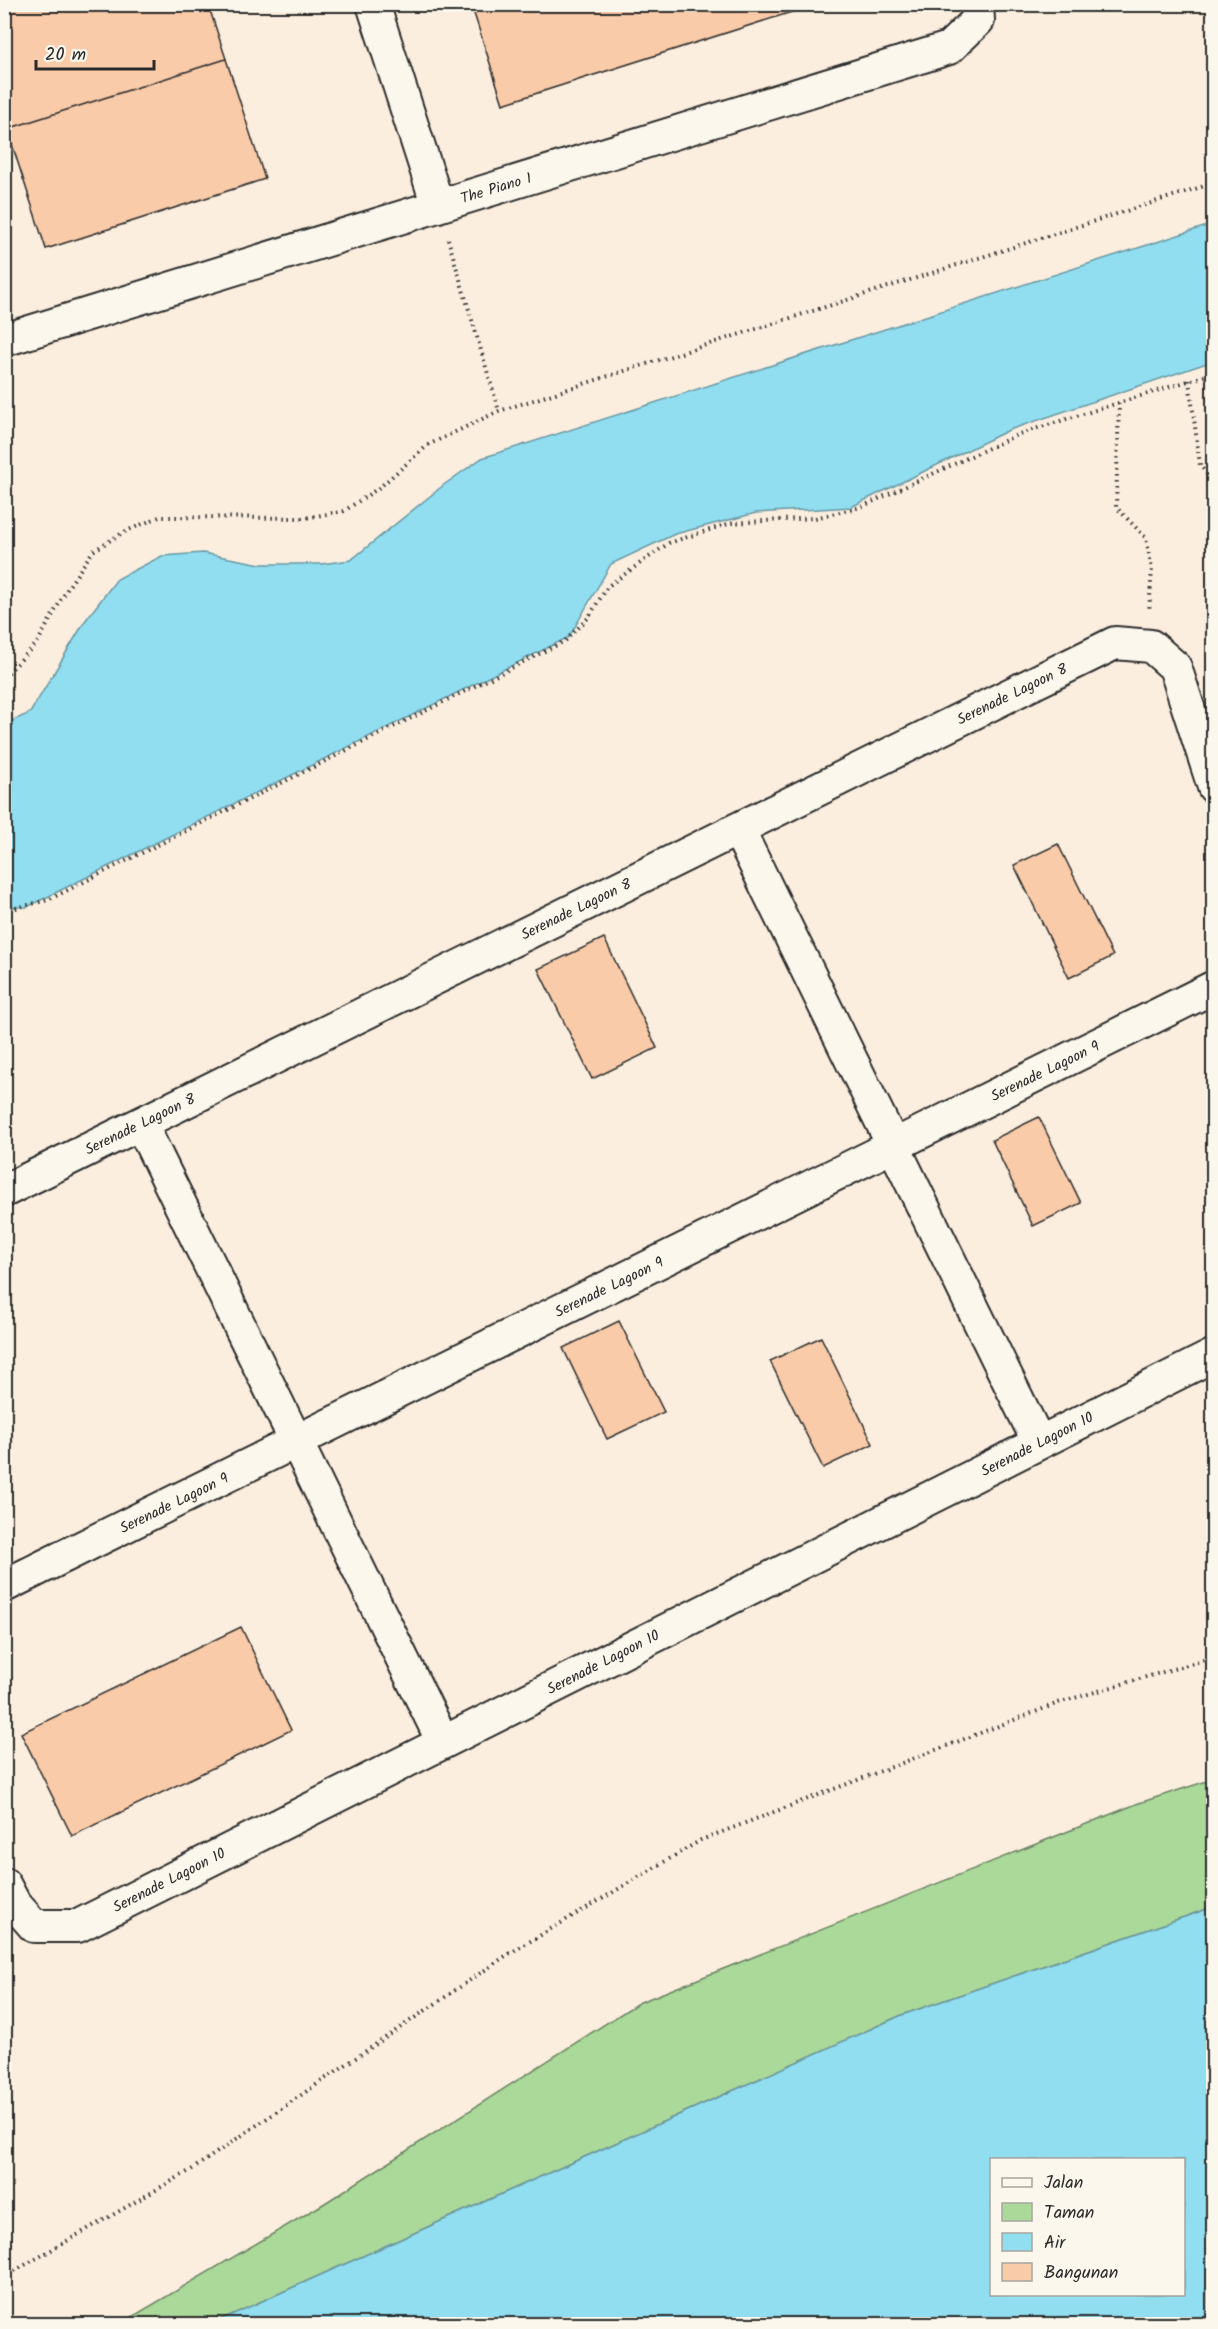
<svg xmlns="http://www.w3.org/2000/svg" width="1218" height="2329" viewBox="0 0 1218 2329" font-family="Kalam,sans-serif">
<rect width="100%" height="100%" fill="#fbeedf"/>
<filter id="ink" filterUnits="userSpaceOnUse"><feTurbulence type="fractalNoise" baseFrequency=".0167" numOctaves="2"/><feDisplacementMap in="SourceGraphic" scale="12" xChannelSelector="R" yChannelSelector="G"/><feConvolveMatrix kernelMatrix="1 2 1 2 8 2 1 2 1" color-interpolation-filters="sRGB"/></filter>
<g filter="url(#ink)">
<!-- green -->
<path fill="#aad999" stroke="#6a8262" stroke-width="1.5" d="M1213,1779V1907L902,2015L211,2324H120L325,2203L638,2003L1139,1803Z"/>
<!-- water -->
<path fill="#91def0" stroke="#6896a1" stroke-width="1.5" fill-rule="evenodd" d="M1213,224V361L1009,430L851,507L756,513L675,534L611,564L569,637L27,907H5V724L30,713L85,621L117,579L162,556L203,553L261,564H321L351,560L445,484L482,458Z
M1213,1907V2324H211L902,2015ZM992,2160H1184V2294H992Z"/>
<!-- building -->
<path fill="#f9cba9" stroke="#2b2b2b" stroke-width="1.5" d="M208,4L226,59L7,129L4,122V5Z
M471,4H817L503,104Z
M226,59L265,179L46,249L7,129Z
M1058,844L1113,956L1069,978L1014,865Z
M604,938L657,1048L592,1079L538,969Z
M1039,1117L1081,1203L1033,1226L992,1140Z
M619,1321L664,1412L607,1439L563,1348Z
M821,1337L873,1444L823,1468L770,1361Z
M241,1627L291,1730L72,1836L21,1733Z"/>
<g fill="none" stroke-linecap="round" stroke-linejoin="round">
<!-- street casing -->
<g stroke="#2b2b2b" stroke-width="36">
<path id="street" d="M373,4L438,206
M4,340L949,48L978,20L977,4
M738,829L1039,1443
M141,1124L443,1742
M4,1191L1115,643L1151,646L1175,667L1214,787
M4,1586L1214,987
M4,1884L14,1903L34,1926H78L1214,1355"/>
</g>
<!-- path -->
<path stroke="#2b2b2b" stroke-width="4" stroke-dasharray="1.5 4.5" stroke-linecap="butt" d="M1208,4L1214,26
M448,239L499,411
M1189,380L1200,465L1214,483
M1119,403L1116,507L1146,538L1152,569L1149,611
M4,677L37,643L69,586L93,551L124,532L159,517L305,518L344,511L380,487L428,445L499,411L1214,183
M4,911L48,900L565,641L588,618L608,586L669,543L731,523L815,518L861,507L1019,434L1214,373
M4,2277L191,2170L507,1955L701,1840L1061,1702L1214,1657"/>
<!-- street -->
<use href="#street" stroke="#fbf7ec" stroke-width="32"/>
</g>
</g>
<g text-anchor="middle" stroke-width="5" stroke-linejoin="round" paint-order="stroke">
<!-- street labels -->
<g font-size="15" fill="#2b2b2b" stroke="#fbf7ec">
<text transform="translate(496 188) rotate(-17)" y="5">The Piano 1</text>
<text transform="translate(1012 694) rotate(-26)" y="5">Serenade Lagoon 8</text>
<text transform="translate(576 909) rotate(-26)" y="5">Serenade Lagoon 8</text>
<text transform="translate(1045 1071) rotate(-26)" y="5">Serenade Lagoon 9</text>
<text transform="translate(140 1124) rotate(-26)" y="5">Serenade Lagoon 8</text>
<text transform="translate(609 1287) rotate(-26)" y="5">Serenade Lagoon 9</text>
<text transform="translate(1037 1444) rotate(-27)" y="5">Serenade Lagoon 10</text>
<text transform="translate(174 1503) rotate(-26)" y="5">Serenade Lagoon 9</text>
<text transform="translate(603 1662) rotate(-27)" y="5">Serenade Lagoon 10</text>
<text transform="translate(169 1880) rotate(-27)" y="5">Serenade Lagoon 10</text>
</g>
</g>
<!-- margin -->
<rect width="1218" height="2329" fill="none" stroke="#fbf7ec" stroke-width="24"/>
<rect x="12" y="12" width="1194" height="2305" fill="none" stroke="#2b2b2b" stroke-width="2" filter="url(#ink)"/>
<!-- legend -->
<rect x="990" y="2158" width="195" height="138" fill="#fbf7ec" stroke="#a8a59f" stroke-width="1.5"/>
<rect x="1002" y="2178" width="30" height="9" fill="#fbf7ec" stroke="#a8a59f" stroke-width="1.5"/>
<text x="1044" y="2188" font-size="18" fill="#2b2b2b">Jalan</text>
<rect x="1002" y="2203" width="30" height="18" fill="#aad999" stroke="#a8a59f" stroke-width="1.5"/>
<text x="1044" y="2218" font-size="18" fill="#2b2b2b">Taman</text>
<rect x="1002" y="2233" width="30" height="18" fill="#91def0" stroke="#a8a59f" stroke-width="1.5"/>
<text x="1044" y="2248" font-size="18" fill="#2b2b2b">Air</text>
<rect x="1002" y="2263" width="30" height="18" fill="#f9cba9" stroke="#a8a59f" stroke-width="1.5"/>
<text x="1044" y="2278" font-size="18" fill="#2b2b2b">Bangunan</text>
<!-- scale -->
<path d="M36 60v9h118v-9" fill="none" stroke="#2b2b2b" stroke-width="3"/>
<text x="45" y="60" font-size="18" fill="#2b2b2b" stroke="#fbf7ec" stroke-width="4.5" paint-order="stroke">20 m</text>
</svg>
